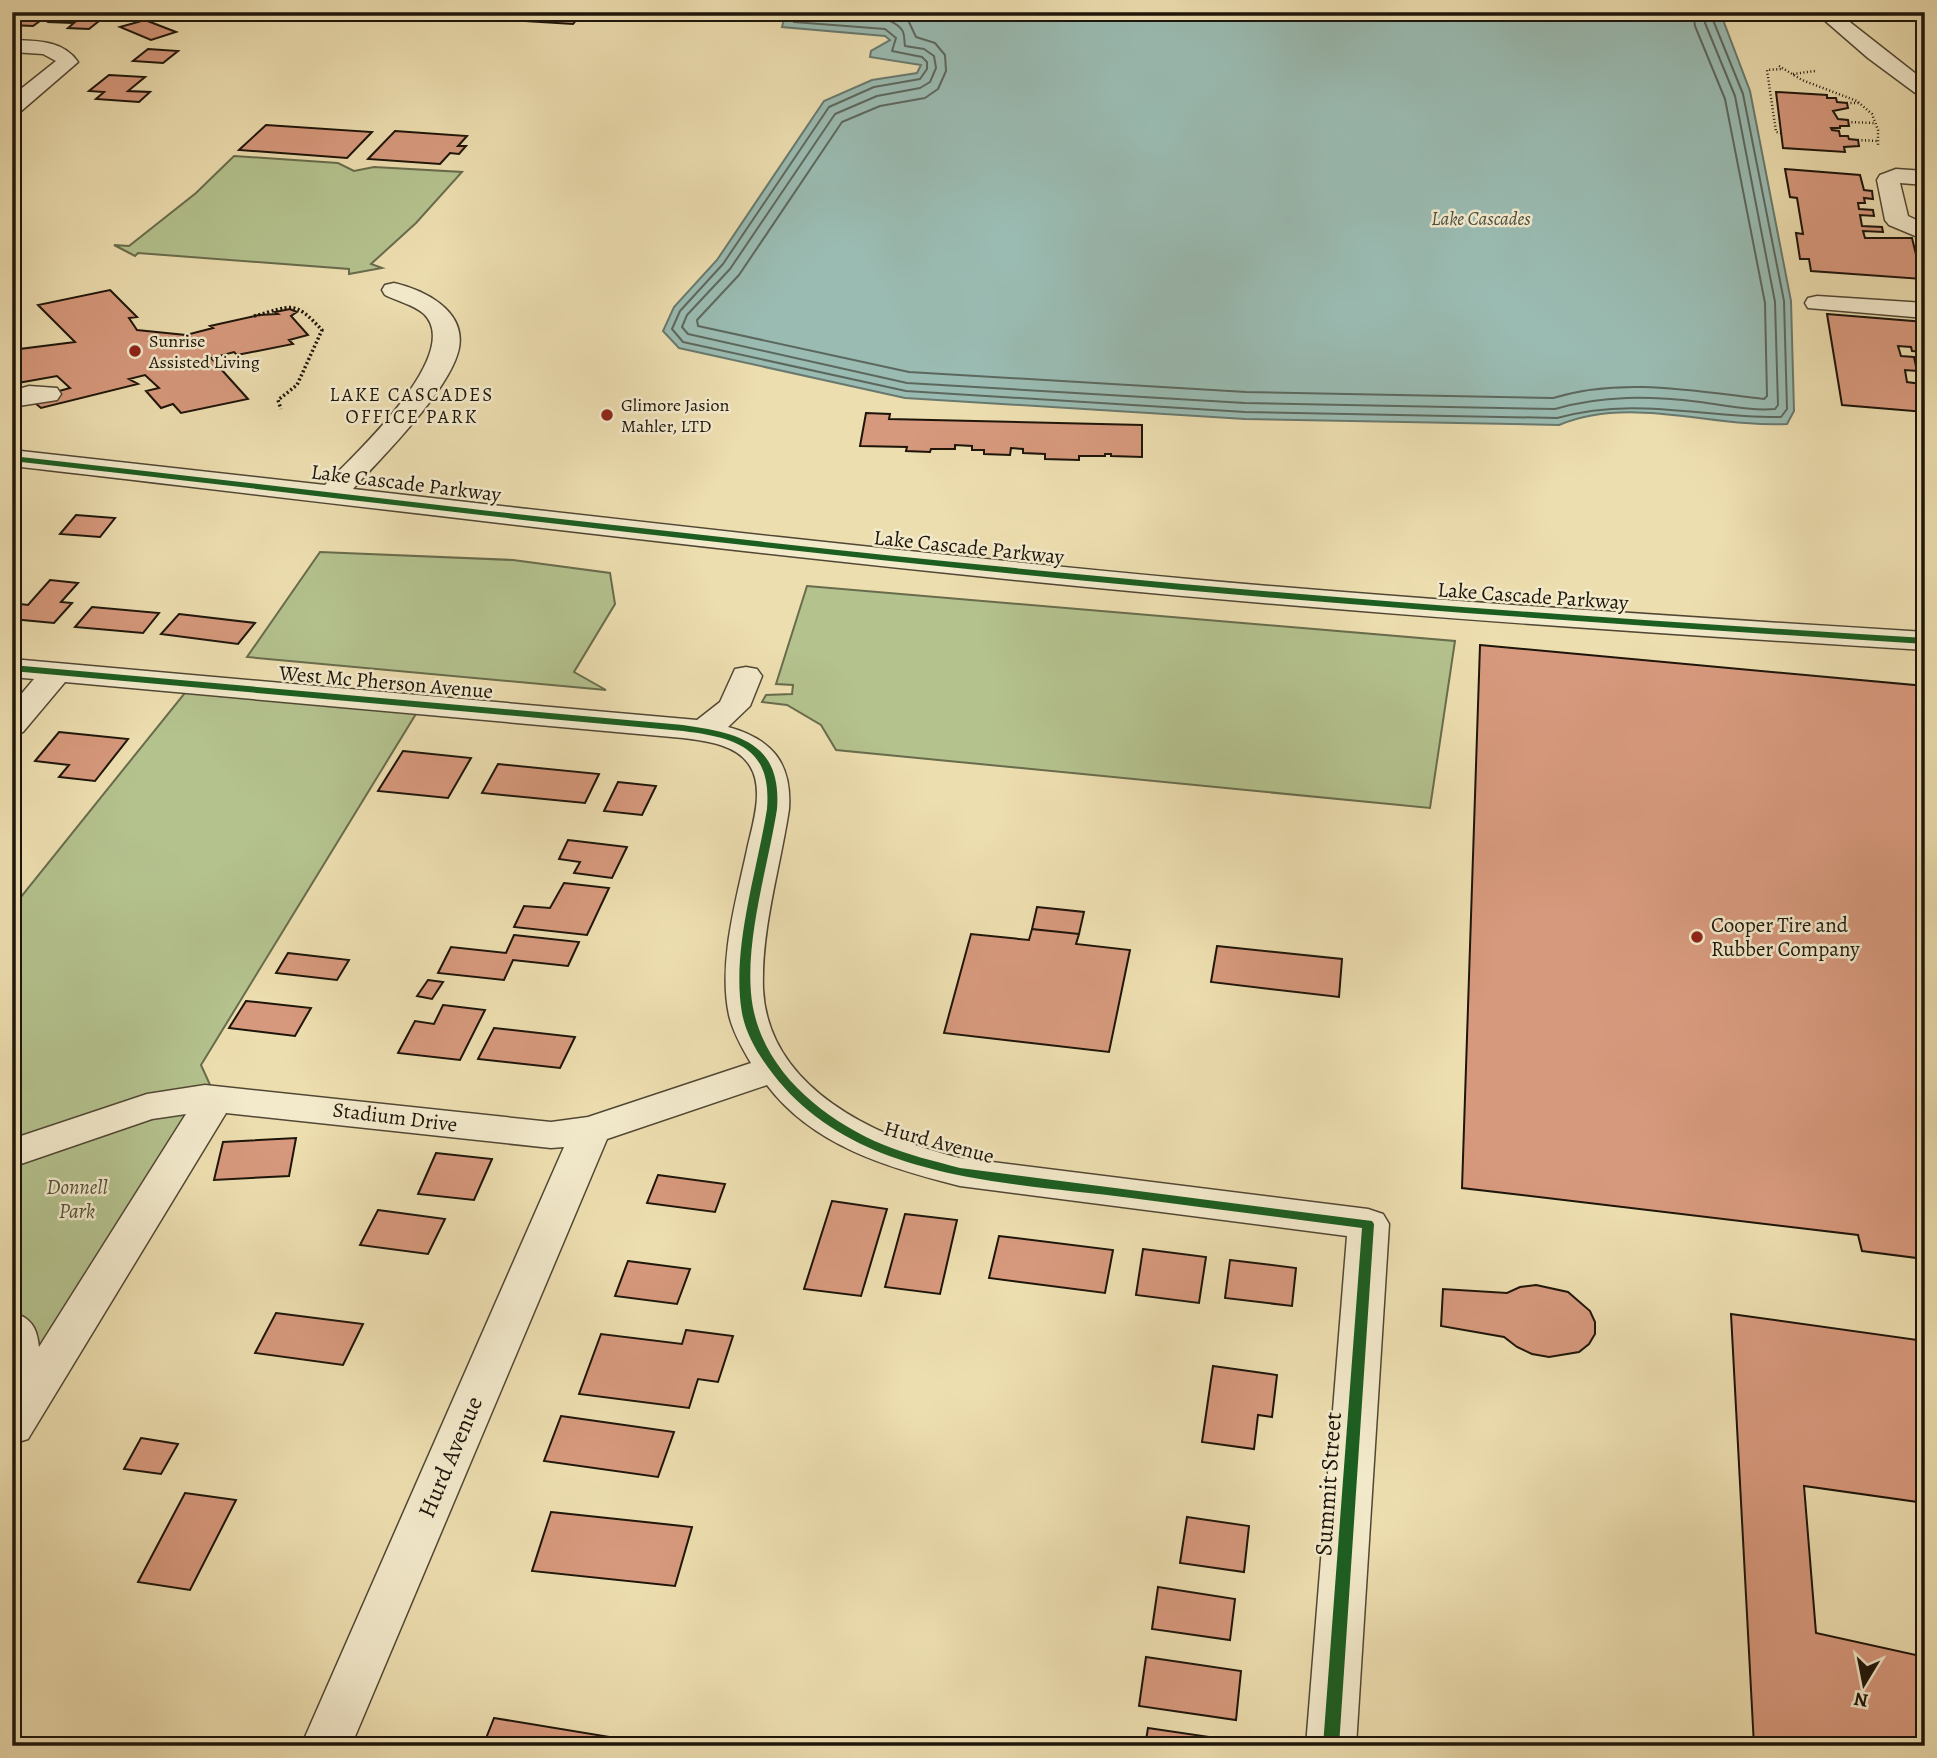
<svg xmlns="http://www.w3.org/2000/svg" width="1937" height="1758" viewBox="0 0 1937 1758" font-family="Alegreya,serif">
<rect width="100%" height="100%" fill="#eddeb0"/>
<filter id="stains"><feTurbulence type="fractalNoise" baseFrequency=".00286" numOctaves="4"/><feColorMatrix values="0 0 0 0 .2 0 0 0 0 .09 0 0 0 0 .02 0 0 0 .5 -.17"/></filter>
<radialGradient id="worn" r=".72"><stop offset=".6" stop-color="#630" stop-opacity="0"/><stop offset="1" stop-color="#630" stop-opacity=".3"/></radialGradient>
<!-- green -->
<path fill="#b4c28e" stroke="#686c4c" stroke-width="2" d="M234,156L338,163L354,171L374,167L462,172L416,223L371,264L382,268L349,274V269L138,253L135,256L114,245L129,246L196,193Z
M320,552L513,560L610,573L615,604L574,672L606,690L247,657Z
M807,586L1455,641L1430,808L836,750L821,725L787,705L762,702L766,695L792,694L793,685L776,684Z
M192,684L422,704L201,1065L216,1098L12,1427V908Z"/>
<!-- water -->
<path fill="#9abbb2" stroke="#68796f" stroke-width="2" d="M786,12H1720L1750,91L1791,301L1794,411L1787,424C1714,428 1630,395 1559,425L1245,419L905,398L679,348L663,331L674,307L717,260L824,101L872,80L917,73L921,65L870,57L871,51L890,40L885,36L782,27Z"/>
<g fill="none" stroke-linecap="round" stroke-linejoin="round">
<!-- shore -->
<path stroke="#5c685e" stroke-width="2" d="M792,12L791,19L794,22L885,29L896,38L892,51L922,57L927,62V69L920,79L874,87L829,107L723,264L680,311L672,329L683,342L906,391L1245,412L1557,418C1637,396 1701,418 1781,417L1787,409L1784,301L1743,94L1713,20V12
M801,12C824,16 888,9 902,30C905,34 904,41 905,46L924,49L934,56L936,68L930,82L920,88L877,96L835,114L730,269L687,315L682,327L688,334L907,383L1245,403L1555,409C1603,395 1650,396 1700,402C1725,405 1750,411 1775,409L1778,405L1775,302L1735,96L1705,23L1704,12
M897,12L909,22L916,37L935,43L945,55L946,71L938,89L925,98L880,106L842,122L739,275L697,320L698,326L909,372L1246,392L1553,398C1622,377 1694,391 1764,399L1767,396L1765,303L1725,99L1695,26L1693,12"/>
</g>
<!-- building -->
<path fill="#d7997d" stroke="#1d150a" stroke-width="2" d="M12,12H43L51,13L33,26L12,25L15,21H12Z
M61,12H91L109,13L89,29L68,28L74,23L49,22Z
M465,12H583L573,24L460,17Z
M145,20L176,32L151,40L120,27Z
M148,49L178,51L163,63L133,61Z
M109,75L145,77L128,91L150,92L139,102L96,99L104,92L89,91Z
M1776,92L1827,95V98H1836L1837,102L1847,103L1848,108L1833,111L1838,119L1848,120L1849,126H1840V128H1831L1832,130L1839,131L1840,136H1848L1849,139L1858,140L1859,146L1844,147L1845,152L1783,148Z
M266,125L372,132L347,158L239,150Z
M395,131L467,136L458,146H466L459,154L450,153L440,164L368,159Z
M1785,169L1860,175L1864,190L1872,191L1873,199L1864,198L1865,203H1858L1859,209L1873,210L1874,216L1860,215L1862,226L1882,227L1883,232L1863,231L1865,238H1912L1922,279L1811,271L1809,259H1800L1796,233L1803,234L1797,198L1790,197Z
M110,290L137,317L129,318L137,330L186,335L213,328L210,326L259,315L278,314L275,312L290,309L297,312L291,316L308,335L289,340L293,344L237,355L234,352L211,358L248,399L181,413L173,404L161,408L146,391L159,388L145,375L129,379L138,384L41,408L30,399L70,388L57,376L12,384V350L75,342L38,305Z
M1827,314L1925,322V352L1912,351L1911,347L1898,346L1901,356L1914,357L1917,371L1905,370L1907,382L1922,384L1921,379H1925V412L1842,405Z
M866,413L890,414L889,419L1142,425V457L1111,456V454H1105V456H1079V460L1045,459V454L1023,453V449L1011,448L1010,455L984,454V450H972V446L955,445V449H931L930,452L906,451L907,447L860,446Z
M76,515L115,518L100,537L60,534Z
M50,580L78,583L61,602L72,603L54,623L12,619V603L28,605Z
M92,607L159,613L143,633L75,627Z
M179,614L255,623L238,644L161,634Z
M1480,645L1925,686V1259L1862,1251L1858,1235L1462,1188Z
M59,732L128,739L95,781L59,777L69,765L35,761Z
M403,751L471,758L448,798L378,791Z
M498,764L599,774L585,803L482,793Z
M618,782L656,786L642,815L604,811Z
M568,840L627,847L612,878L574,873L580,862L559,859Z
M564,883L609,888L587,935L514,927L524,906L550,908Z
M1037,907L1084,912L1079,934L1032,929Z
M1032,929L1079,934L1076,944L1130,950L1109,1052L944,1033L971,934L1029,940Z
M514,935L579,942L568,966L513,960L504,980L438,973L451,947L506,953Z
M1217,946L1342,959L1339,997L1211,982Z
M288,953L349,960L337,980L276,973Z
M428,980L443,982L432,999L417,996Z
M246,1001L311,1008L295,1036L229,1028Z
M443,1005L485,1010L460,1060L398,1053L415,1021L434,1024Z
M494,1028L575,1037L560,1068L478,1059Z
M296,1138L289,1176L214,1180L223,1142Z
M436,1153L492,1159L474,1200L418,1194Z
M658,1175L725,1184L715,1212L647,1203Z
M832,1201L887,1209L861,1296L804,1289Z
M378,1210L445,1219L428,1254L360,1245Z
M905,1214L957,1220L940,1294L885,1287Z
M999,1236L1113,1250L1105,1293L989,1278Z
M1143,1249L1206,1257L1199,1303L1136,1295Z
M1230,1260L1296,1268L1292,1306L1225,1298Z
M628,1261L690,1269L677,1304L615,1296Z
M1536,1285L1568,1292L1590,1311L1595,1322V1334L1589,1344L1579,1352L1549,1357L1532,1354L1517,1347L1504,1337L1441,1326L1443,1289L1507,1293L1520,1287Z
M276,1313L363,1324L343,1365L255,1353Z
M1731,1314L1925,1341V1503L1804,1486L1816,1633L1925,1657V1746H1754Z
M686,1330L733,1336L718,1382L698,1379L689,1408L579,1394L601,1334L682,1344Z
M1213,1366L1277,1375L1272,1417L1258,1415L1254,1449L1202,1442Z
M561,1416L674,1432L658,1477L544,1461Z
M141,1438L178,1444L161,1474L124,1469Z
M185,1493L236,1500L190,1590L138,1582Z
M551,1512L692,1527L675,1586L532,1571Z
M1187,1517L1249,1526L1244,1572L1180,1563Z
M1158,1587L1235,1599L1230,1640L1152,1629Z
M1146,1657L1241,1671L1236,1720L1139,1706Z
M494,1718L634,1741L633,1746H483Z
M1148,1728L1230,1740L1229,1746H1145Z"/>
<g fill="none" stroke-linecap="round" stroke-linejoin="round">
<!-- minor casing -->
<g stroke="#514734" stroke-width="3">
<path id="minor" d="M1815,12H1837L1925,81V97L1918,95L1868,58Z
M12,40C37,41 63,40 78,62L20,112L12,113V96L56,61L43,54L12,52Z
M1896,169L1925,171V185L1900,183L1908,216L1925,224V240L1889,225L1885,220L1877,180L1880,175Z
M394,283C424,290 466,310 459,348C451,389 382,457 353,489C632,521 910,553 1189,579C1434,601 1679,617 1925,632V650C1645,633 1366,614 1087,587C728,552 370,507 12,466V450L325,485C352,457 465,354 424,314C414,305 397,301 385,295L382,290L385,285Z
M1817,296L1925,303V318L1808,308L1805,303L1808,298Z
M29,386L57,388L61,394L57,400L12,407V391Z
M12,659L697,720L720,702L735,669L746,667L757,669L762,676L750,706L728,727C772,739 792,763 789,809C780,869 761,929 763,989C768,1089 877,1138 960,1158L1368,1209L1383,1214L1389,1224L1356,1746H1306L1347,1236L960,1186C889,1168 813,1146 767,1085L607,1139L351,1746H301L564,1147L551,1148L226,1113L28,1439L12,1444V1312C31,1318 37,1327 39,1347L186,1114L152,1119L12,1167V1139L147,1094L205,1085L551,1122L588,1117L751,1063C742,1048 733,1032 729,1015C718,963 736,901 747,850C752,826 765,790 750,766C737,744 705,741 683,738L65,682L23,732L12,735V705L34,679L12,677Z"/>
</g>
<!-- path-far1 -->
<path stroke="#1d150a" stroke-width="2.5" stroke-dasharray="1 2.5" stroke-linecap="butt" d="M1779,66L1802,80L1857,101L1872,114L1878,130V147
M1793,74L1815,71
M1847,103H1859
M1848,122L1875,123
M1781,133L1776,132L1767,70L1782,69
M1858,140L1878,141"/>
<!-- path -->
<path stroke="#1d150a" stroke-width="3.5" stroke-dasharray="2 2.5" stroke-linecap="butt" d="M254,316C293,306 293,299 322,330L297,385L278,400L281,409"/>
<!-- minor -->
<use href="#minor" fill="#f3eacc" fill-rule="evenodd"/>
<!-- cycleway casing -->
<g stroke="#f3eacc" stroke-width="5">
<path id="cycleway" d="M12,456C370,496 728,541 1087,575C1366,602 1645,621 1925,638V644C1645,626 1366,608 1087,581C728,546 370,501 12,461Z
M12,665L683,725C738,733 782,742 777,809C768,866 746,936 751,993C757,1066 820,1118 884,1145C908,1155 934,1161 960,1168L1372,1221L1374,1224L1339,1746H1323L1362,1228C1285,1218 1208,1208 1131,1198C1008,1182 855,1181 773,1074C759,1056 746,1035 742,1013C731,950 757,872 767,809C772,747 736,738 683,731L12,671Z"/>
</g>
<!-- cycleway -->
<use href="#cycleway" fill="#1b5e20" fill-rule="evenodd"/>
</g>
<!-- markers -->
<g fill="#8f2418" stroke="#f3eacc" stroke-width="2.5">
<circle cx="135" cy="351" r="7"/>
<circle cx="607" cy="415" r="7"/>
<circle cx="1697" cy="937" r="7"/>
</g>
<g text-anchor="middle" stroke-width="5" stroke-linejoin="round" paint-order="stroke">
<!-- far-poi labels -->
<g font-size="18" fill="#1d150a" stroke="#f3eacc" text-anchor="start">
<text x="149" y="347">Sunrise<tspan x="149" dy="21">Assisted Living</tspan></text>
<text x="621" y="411">Glimore Jasion<tspan x="621" dy="21">Mahler, LTD</tspan></text>
</g>
<!-- far-water labels -->
<g font-size="19" font-style="italic" fill="#494f45" stroke="#f3eacc">
<text x="1481" y="225">Lake Cascades</text>
</g>
<!-- far-neighbourhood labels -->
<g font-size="19" letter-spacing="2" fill="#1d150a" stroke="#f3eacc">
<text x="412" y="401">LAKE CASCADES<tspan x="412" dy="22">OFFICE PARK</tspan></text>
</g>
<!-- street labels -->
<g font-size="21" fill="#1d150a" stroke="#f3eacc">
<text transform="translate(406 483) rotate(7)" y="7">Lake Cascade Parkway</text>
<text transform="translate(969 547) rotate(6)" y="7">Lake Cascade Parkway</text>
<text transform="translate(1533 596) rotate(4)" y="7">Lake Cascade Parkway</text>
<text transform="translate(386 682) rotate(5)" y="7">West Mc Pherson Avenue</text>
<text transform="translate(395 1117) rotate(7)" y="7">Stadium Drive</text>
<text transform="translate(939 1142) rotate(15)" y="7">Hurd Avenue</text>
</g>
<!-- poi labels -->
<g font-size="21" fill="#1d150a" stroke="#f3eacc" text-anchor="start">
<text x="1711" y="932">Cooper Tire and<tspan x="1711" dy="24">Rubber Company</tspan></text>
</g>
<!-- park labels -->
<g font-size="21" font-style="italic" fill="#525238" stroke="#f3eacc">
<text x="77" y="1194">Donnell<tspan x="77" dy="24">Park</tspan></text>
</g>
<!-- near-street labels -->
<g font-size="24" fill="#1d150a" stroke="#f3eacc">
<text transform="translate(450 1457) rotate(-67)" y="8">Hurd Avenue</text>
<text transform="translate(1328 1484) rotate(-86)" y="8">Summit Street</text>
</g>
</g>
<!-- margin -->
<rect width="1937" height="1758" fill="none" stroke="#eddeb0" stroke-width="42"/>
<rect x="14" y="14" width="1909" height="1730" fill="none" stroke="#1d150a" stroke-width="3.5"/>
<rect x="21" y="21" width="1895" height="1716" fill="none" stroke="#1d150a" stroke-width="2"/>
<!-- north arrow -->
<g transform="translate(1864 1684) rotate(190)" stroke="#f3eacc" stroke-width="5" paint-order="stroke">
<path d="M0-5L12 26L0 18L-12 26Z" fill="#1d150a"/>
<text y="-10" font-size="19" font-weight="bold" text-anchor="middle" fill="#1d150a">N</text>
</g>
<rect width="100%" height="100%" filter="url(#stains)"/>
<rect width="100%" height="100%" fill="url(#worn)"/>
</svg>
